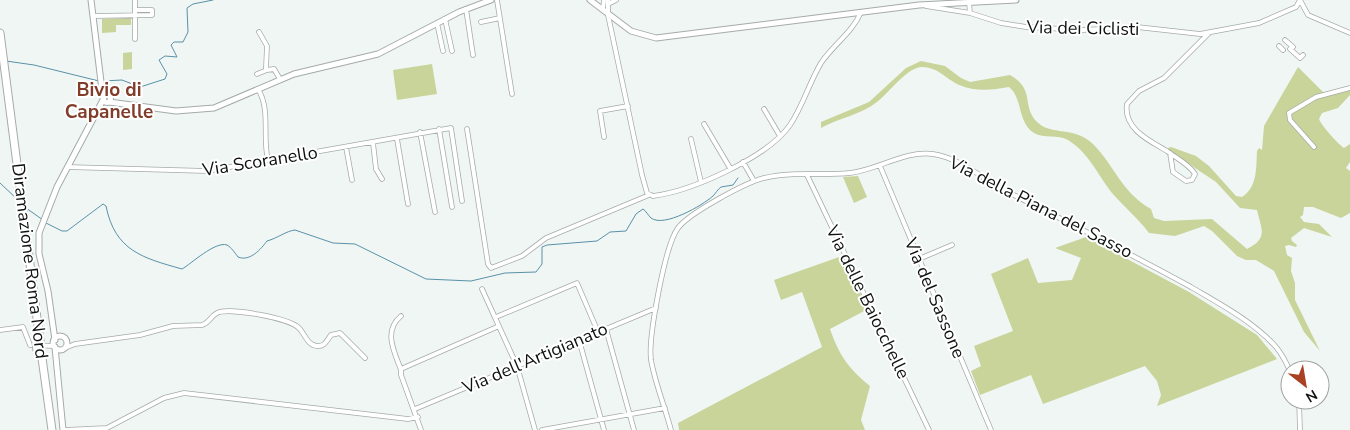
<svg xmlns="http://www.w3.org/2000/svg" width="1350" height="430" viewBox="0 0 1350 430" font-family="'Nunito Sans',sans-serif">
<rect width="100%" height="100%" fill="#f0f6f4"/>
<!-- green -->
<path fill="#c8d49a" d="M131,18V25H116V32L102,33V19Z
M132,52V69L123,70V53Z
M921,61L945,66L961,78L970,82L1010,75C1036,90 1021,106 1037,122C1051,136 1075,126 1093,144C1115,166 1121,192 1151,209L1154,218L1164,221L1212,219L1247,249C1269,238 1261,229 1257,210L1240,208L1216,182L1168,150V148L1171,147L1196,156L1209,166L1236,196L1242,197C1258,187 1256,166 1257,151L1259,148L1262,150L1264,126L1298,67L1325,94L1350,88V95L1338,108L1322,113L1319,119C1321,125 1338,144 1344,148L1350,144V162L1346,168L1350,171V213L1341,218L1313,207H1304L1303,215L1300,217L1304,222L1319,224L1332,237L1304,228L1291,238L1292,241L1297,245L1296,247L1289,245L1285,246L1287,255L1292,258L1291,271L1295,283V300L1320,351L1304,332L1274,271L1256,260H1246L1237,256L1212,231L1204,226L1175,236L1149,233C1138,218 1124,207 1112,193C1098,175 1088,152 1068,140C1058,134 1044,139 1034,133C1017,122 1023,98 1009,87C992,90 976,92 959,85C946,79 938,67 922,67C907,67 888,94 877,102C860,115 839,118 821,128V122L869,102L906,68Z
M432,64L437,94L397,100L393,70Z
M858,176L867,197L854,203L843,177Z
M1086,237L1189,292L1257,335L1277,359L1157,406L1161,395L1157,381L1145,366L1043,404L1031,375L980,395L971,371L981,366L974,346L1013,331L991,274L1028,258L1038,283L1072,280L1081,258L1055,248Z
M842,256L868,309L830,329C839,355 848,368 870,386L861,420L865,430H679L678,423L822,347L802,292L781,300L774,280Z"/>
<g fill="none" stroke-linecap="round" stroke-linejoin="round">
<!-- stream -->
<path stroke="#5a91a8" stroke-width="1" d="M6,61L34,65L99,81
M103,81L122,80L140,87L165,79L167,74L159,60L165,56L177,57L171,45L174,42H183L188,32L187,8L193,4L213,0
M0,183L19,201
M26,208L43,220
M46,223L62,231H67L103,204L106,206C115,251 143,258 182,269C191,264 215,241 227,245C231,247 235,253 238,257C250,262 261,249 267,241C278,238 286,231 295,230L333,243L355,244L426,279L471,281L505,273L536,272L542,264V247L547,245L597,241L610,232L626,231L636,214L643,209C646,211 648,215 651,218C664,228 703,205 713,196C716,193 717,190 721,187L733,185L738,178"/>
<!-- minor casing -->
<g stroke="#a5aba9" stroke-width="5.5">
<path id="minor" d="M135,0V39
M497,0L512,94
M608,0V15L642,175L647,193L653,196C692,191 768,157 790,125C803,106 809,83 821,63C833,45 853,32 861,12
M1300,0L1308,15L1350,33
M969,2L970,13L1001,23L1026,27L1083,30L1137,27L1200,34L1259,23L1296,7L1300,0
M608,4L616,0
M926,6L970,13
M466,9L473,55
M603,9L604,0
M93,16L152,15V10H135
M445,19L452,51
M481,22L500,18
M437,23L443,51
M259,32L267,46L266,68L267,70L274,69L280,79
M1285,40L1293,47L1290,49L1300,58L1303,55
M1279,46L1283,50
M257,74L267,70
M258,89C271,110 262,137 268,160
M764,109L780,136
M704,124L730,168
M439,129L452,207
M467,129L488,264L491,268L522,256L546,238L649,195
M420,132L435,212
M604,137L600,111L628,106
M397,139L408,204
M691,139L701,182
M373,143L376,169L382,179
M346,147L352,180
M1314,147L1290,120L1289,113L1316,97L1350,88
M1170,153L1173,172L1186,181L1192,180L1195,174C1189,164 1176,158 1167,151C1150,141 1123,129 1127,104L1139,91L1164,78L1209,33
M743,162L754,181
M880,166L991,430
M67,167L207,171L451,128L462,201
M807,175L929,430
M919,259L952,245
M482,289L517,366L535,430
M496,317L577,283L598,332
M606,329L634,430
M0,330L23,327L30,345L54,346
M579,340L604,430
M65,348L75,344L140,335L173,326L202,325C209,323 211,316 217,313C229,307 289,318 299,328C305,334 307,345 317,346C325,347 327,340 331,335L340,333L365,358
M401,370C394,351 383,331 401,316
M1299,400L1300,430
M415,409L656,308
M64,430L107,428L164,398L184,393L408,419L418,417
M421,430L401,375V369L499,326
M542,430L665,408
M671,430C665,407 655,383 651,360C648,338 665,245 678,228C689,213 745,183 764,178C792,171 821,176 850,173C877,170 906,150 933,154C961,158 985,181 1010,193C1071,224 1131,254 1191,287C1220,304 1254,322 1276,347C1282,354 1286,362 1290,371"/>
</g>
<!-- major casing -->
<g stroke="#a5aba9" stroke-width="7">
<path id="major" d="M91,0L103,98
M590,0L631,31L656,38L919,5L1016,0
M103.5 99a3.5 3.5 0 1 1 7 0a3.5 3.5 0 1 1-7 0Z
M109,102L176,111L214,108L294,74L378,54L459,12L491,0
M53 343a7 7 0 1 1 14 0a7 7 0 1 1-14 0Z
M55,340L48,291L39,254V233L57,187L103,100
M55,347L63,430"/>
</g>
<!-- highway casing -->
<g stroke="#a5aba9" stroke-width="9">
<path id="highway" d="M0,33L40,341
M41,351L52,430"/>
</g>
<!-- minor -->
<use href="#minor" stroke="#fff" stroke-width="4"/>
<!-- major -->
<use href="#major" stroke="#fff" stroke-width="5"/>
<!-- highway -->
<use href="#highway" stroke="#fff" stroke-width="7"/>
<!-- highway-bridge casing -->
<g stroke="#a5aba9" stroke-width="9" stroke-linecap="butt">
<path id="highway-bridge" d="M36,342L37,351"/>
</g>
<!-- highway-bridge -->
<use href="#highway-bridge" stroke="#fff" stroke-width="7"/>
</g>
<g text-anchor="middle" stroke-width="4" stroke-linejoin="round" paint-order="stroke">
<!-- street labels -->
<g font-size="18" fill="#101212" stroke="#fff">
<text transform="translate(1083 28) rotate(1)" y="6">Via dei Ciclisti</text>
<text transform="translate(260 161) rotate(-9)" y="6">Via Scoranello</text>
<text transform="translate(1041 207) rotate(27)" y="6">Via della Piana del Sasso</text>
<text transform="translate(30 261) rotate(83)" y="6">Diramazione Roma Nord</text>
<text transform="translate(935 298) rotate(67)" y="6">Via del Sassone</text>
<text transform="translate(868 302) rotate(64)" y="6">Via delle Baiocchelle</text>
<text transform="translate(535 358) rotate(-23)" y="6">Via dell'Artigianato</text>
</g>
<!-- neighbourhood labels -->
<g font-size="19" font-weight="bold" fill="#823d2a" stroke="#fff">
<text x="109" y="96">Bivio di<tspan x="109" dy="22">Capanelle</tspan></text>
</g>
</g>
<!-- north arrow -->
<g transform="translate(1305 385) rotate(149)"><circle r="24" fill="#ffffff" stroke="#9fa0a0"/>
<path d="M0-4L9 19L0 12L-9 19Z" fill="#aa4123"/>
<text y="-8" font-size="14" font-weight="bold" text-anchor="middle" fill="#101212">N</text>
</g>
</svg>
